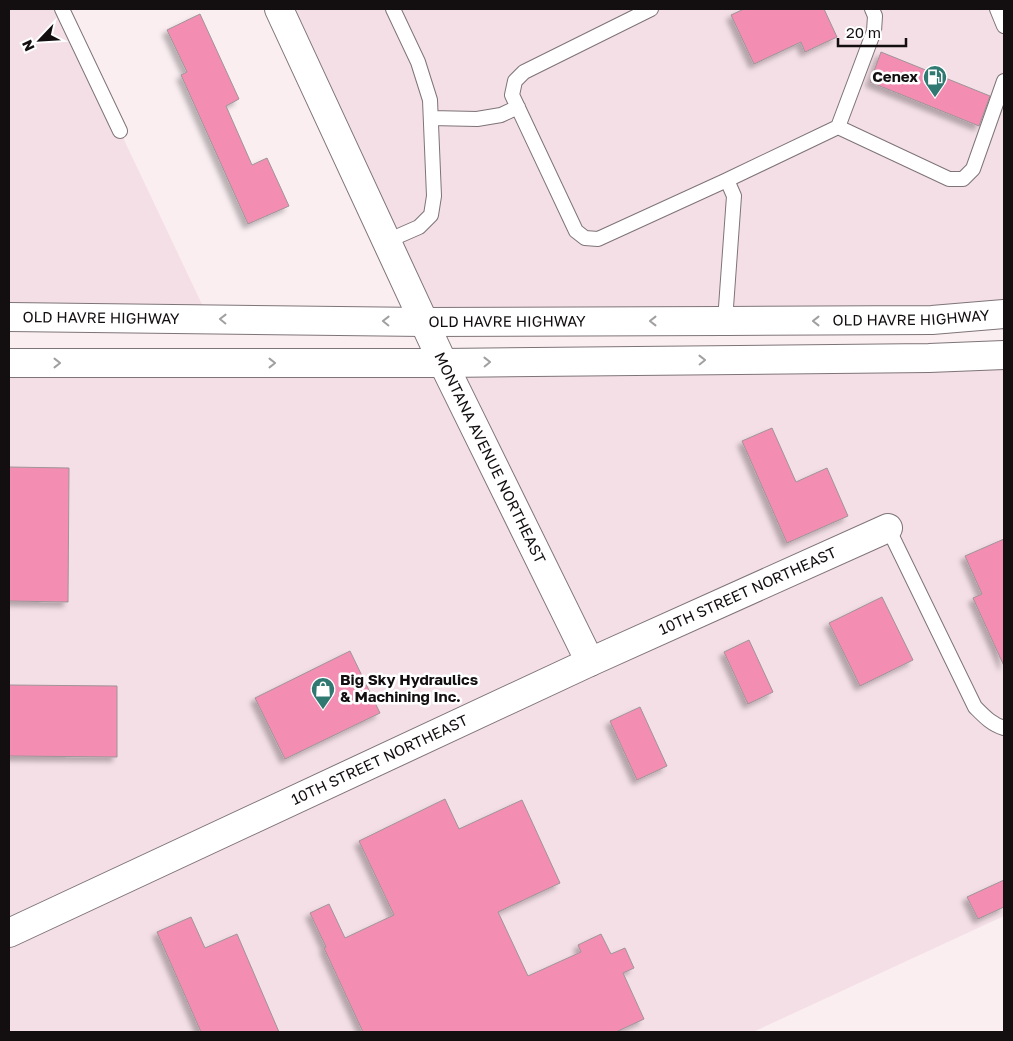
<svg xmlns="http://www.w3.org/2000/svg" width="1013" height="1041" viewBox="0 0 1013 1041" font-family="'Golos Text',sans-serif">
<defs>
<filter id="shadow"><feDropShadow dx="-4.5" dy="4.5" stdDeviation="2.5" flood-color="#0004"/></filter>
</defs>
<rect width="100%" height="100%" fill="#faeef1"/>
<!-- built -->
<path fill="#f4dfe6" d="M9,9H62L209,319L9,317Z
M279,9H1004V312L424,322Z
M1004,355V916L753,1032H9V363Z"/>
<!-- building -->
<path fill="#f38db2" stroke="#9f9498" filter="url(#shadow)" d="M744,9H824L837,37L805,52L801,42L754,64L731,15Z
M200,14L239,99L226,106L252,165L267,158L289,206L248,224L181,75L187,72L167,30Z
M881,52L990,96L979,126L870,82Z
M772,428L796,482L827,468L848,516L787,543L742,441Z
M9,467L69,468L68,602L9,601Z
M1004,539V666L973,598L982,594L965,556Z
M882,597L913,660L860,686L829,623Z
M749,640L773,692L748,704L724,652Z
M350,651L380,713L285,759L255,698Z
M9,685L117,686V757L9,756Z
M640,707L667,766L637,780L610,721Z
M445,799L459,829L522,800L560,883L498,912L528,976L581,952L578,945L601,934L611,954L625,948L634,968L623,973L644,1019L616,1032H363L324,948L326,947L310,913L329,904L345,938L394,915L359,841Z
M1004,880V907L978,919L967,897Z
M191,917L205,948L237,934L279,1032H201L157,932Z"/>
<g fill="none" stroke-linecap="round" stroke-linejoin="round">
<!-- service casing -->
<g stroke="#7e7477" stroke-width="16">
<path id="service" d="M62,9L120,131
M651,9L524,72L515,81L512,95L576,231L585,238L598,239L727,180
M997,9L1004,26
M431,118L477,119L501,115L518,107
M838,127L949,179H963L973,169L1004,81
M387,241L419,227L431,215L434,196L430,100L418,62L393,9
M725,321L734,196L727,180L838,127L874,31L875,16L872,9
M888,528L975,707C984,716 991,724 1004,728"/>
</g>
<!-- minor casing -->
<g stroke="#7e7477" stroke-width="30">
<g id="minor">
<path id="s1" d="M279,9L443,363L590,662"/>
<path id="s2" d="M9,933L590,662L888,528"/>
</g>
</g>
<!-- trunk casing -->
<g stroke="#7e7477" stroke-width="30">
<g id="trunk">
<path id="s3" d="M9,317L424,322L725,321L932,320L1004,314"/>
<path d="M9,363H443L929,358L1004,355"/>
</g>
</g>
<!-- service -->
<use href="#service" stroke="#fff" stroke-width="14"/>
<!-- minor -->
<use href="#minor" stroke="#fff" stroke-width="28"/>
<!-- trunk -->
<use href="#trunk" stroke="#fff" stroke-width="28"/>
</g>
<!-- one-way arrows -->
<defs><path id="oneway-chevron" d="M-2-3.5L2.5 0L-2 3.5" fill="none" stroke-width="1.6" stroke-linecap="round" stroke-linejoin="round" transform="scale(1.25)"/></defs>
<g stroke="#a19f9f">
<use href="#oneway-chevron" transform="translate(223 319) rotate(-179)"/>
<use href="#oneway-chevron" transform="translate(386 321) rotate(-179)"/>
<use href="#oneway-chevron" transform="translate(653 321) rotate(180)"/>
<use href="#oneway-chevron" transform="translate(816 321) rotate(180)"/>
<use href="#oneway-chevron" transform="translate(702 360) rotate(-1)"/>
<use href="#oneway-chevron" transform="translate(487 362) rotate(-1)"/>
<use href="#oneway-chevron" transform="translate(57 363)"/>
<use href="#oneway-chevron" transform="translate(272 363)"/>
</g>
<!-- icons -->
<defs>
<g id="fuel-pin" transform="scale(1.25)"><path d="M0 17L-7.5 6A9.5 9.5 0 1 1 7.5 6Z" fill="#307872" stroke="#fff"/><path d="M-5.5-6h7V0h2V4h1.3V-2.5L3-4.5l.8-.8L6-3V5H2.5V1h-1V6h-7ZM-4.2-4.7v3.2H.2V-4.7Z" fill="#fff"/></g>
<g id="shop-pin" transform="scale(1.25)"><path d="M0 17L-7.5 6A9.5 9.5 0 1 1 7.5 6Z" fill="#307872" stroke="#fff"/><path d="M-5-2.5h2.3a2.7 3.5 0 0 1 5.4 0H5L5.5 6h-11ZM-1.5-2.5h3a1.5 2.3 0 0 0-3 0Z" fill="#fff"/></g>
</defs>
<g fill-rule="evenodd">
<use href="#fuel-pin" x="935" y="77"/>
<use href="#shop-pin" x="323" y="689"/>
</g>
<g text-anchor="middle" stroke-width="5" stroke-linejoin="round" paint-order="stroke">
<!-- poi labels -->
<g font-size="15" font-weight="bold" fill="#130f10" stroke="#fff" text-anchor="end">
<text x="918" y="82">Cenex</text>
<text x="340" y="685" text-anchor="start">Big Sky Hydraulics<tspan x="340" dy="17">&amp; Machining Inc.</tspan></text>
</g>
<!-- street labels -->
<g font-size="15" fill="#130f10" stroke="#fff">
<text dy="5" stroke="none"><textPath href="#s3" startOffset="92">OLD HAVRE HIGHWAY</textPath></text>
<text dy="5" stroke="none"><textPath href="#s3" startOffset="902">OLD HAVRE HIGHWAY</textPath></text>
<text dy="5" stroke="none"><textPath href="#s3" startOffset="498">OLD HAVRE HIGHWAY</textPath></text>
<text dy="5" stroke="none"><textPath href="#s1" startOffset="496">MONTANA AVENUE NORTHEAST</textPath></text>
<text dy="5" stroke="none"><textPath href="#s2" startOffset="814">10TH STREET NORTHEAST</textPath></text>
<text dy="5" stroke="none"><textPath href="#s2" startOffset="409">10TH STREET NORTHEAST</textPath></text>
</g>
</g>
<!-- border -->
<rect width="1013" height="1041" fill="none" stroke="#130f10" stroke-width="20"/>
<!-- north arrow -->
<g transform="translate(40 40) rotate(245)" stroke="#ffffff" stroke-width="4" paint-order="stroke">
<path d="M0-4L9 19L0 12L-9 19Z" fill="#130f10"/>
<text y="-8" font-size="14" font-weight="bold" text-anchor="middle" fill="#130f10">N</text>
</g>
<!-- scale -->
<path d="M838 38v8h68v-8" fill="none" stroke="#130f10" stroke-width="2.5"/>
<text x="846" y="38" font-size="15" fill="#130f10" stroke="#ffffff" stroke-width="4" paint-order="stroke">20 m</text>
</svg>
